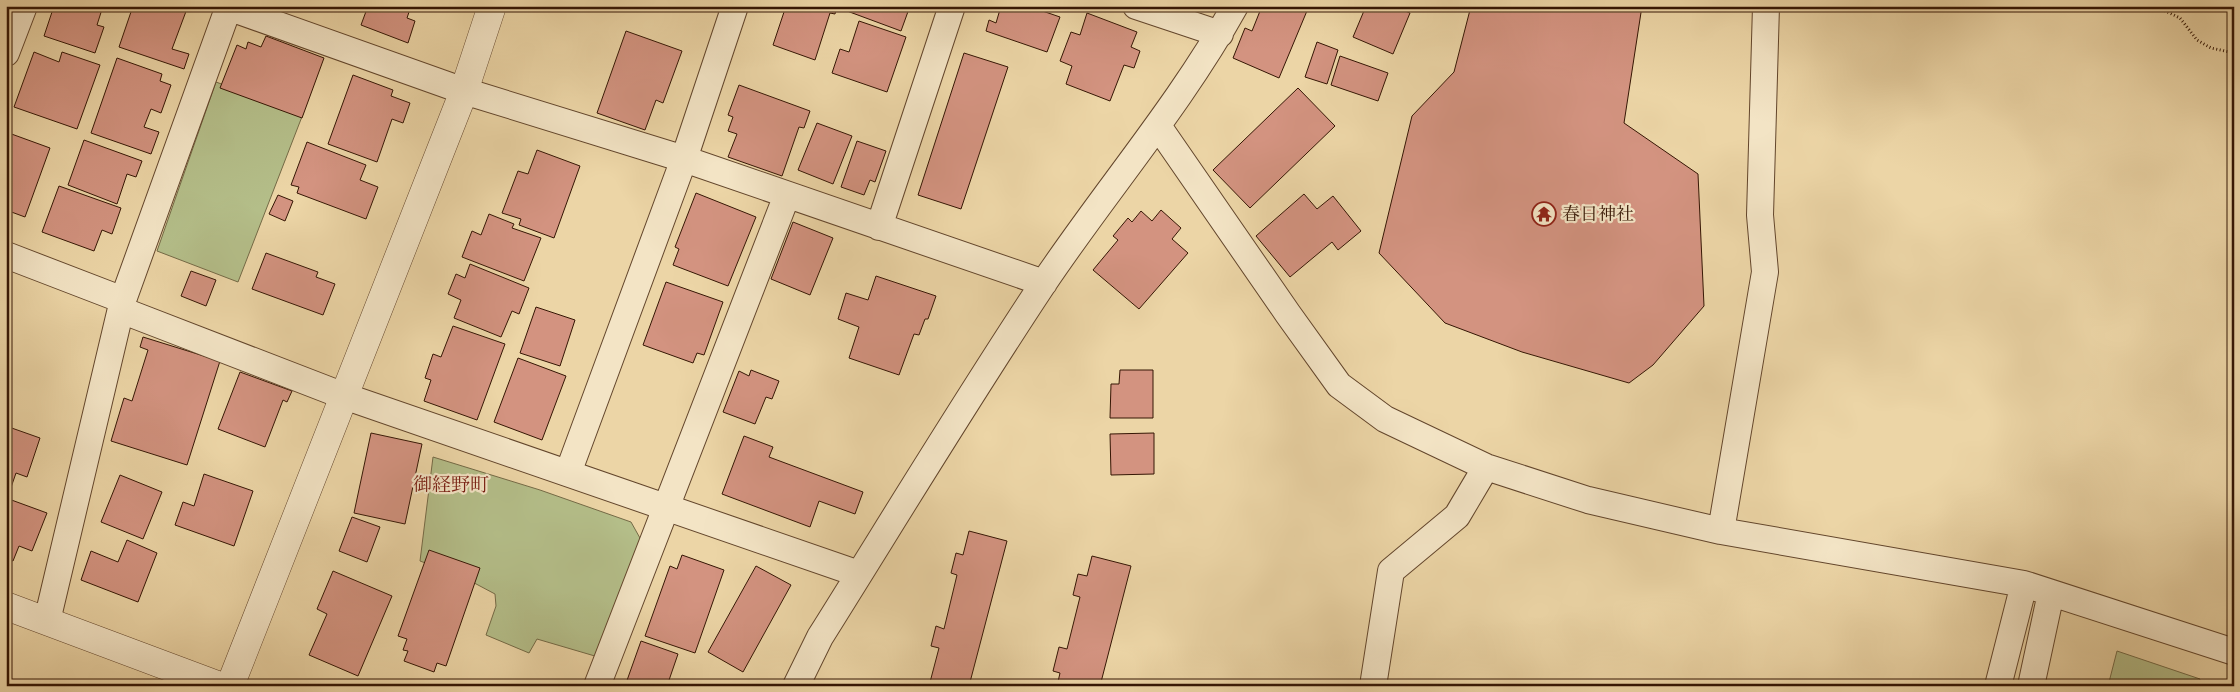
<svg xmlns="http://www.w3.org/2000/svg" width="2240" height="692" viewBox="0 0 2240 692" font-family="'IM FELL French Canon','Noto Serif JP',serif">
<rect width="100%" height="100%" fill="#ecd5a6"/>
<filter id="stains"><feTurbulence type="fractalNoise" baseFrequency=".004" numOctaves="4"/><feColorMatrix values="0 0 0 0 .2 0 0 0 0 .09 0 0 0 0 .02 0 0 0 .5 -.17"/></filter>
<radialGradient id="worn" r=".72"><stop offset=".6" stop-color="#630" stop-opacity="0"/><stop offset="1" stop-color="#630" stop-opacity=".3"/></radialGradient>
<!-- green -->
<path fill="#b4be89" stroke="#746a46" d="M216,82L303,114L238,282L157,251Z
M433,457L540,490L631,522L645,547L605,659L537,639L529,653L486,635L496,606L495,594L463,577L420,561Z
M2117,651L2200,679L2198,686H2108Z"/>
<!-- building -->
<path fill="#d39380" stroke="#351604" d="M61,6H103L97,25L104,27L95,53L44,36L53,9L59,11Z
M133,6H188L172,49L189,54L184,69L119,47Z
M368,6H411L407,18L415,21L408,43L361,25Z
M786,6H837L835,14L830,13L815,60L773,45Z
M849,6H910L901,31L847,11Z
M1001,6H1028L1060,17L1047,52L986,31L989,20L996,23Z
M1262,6H1309L1279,78L1233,58L1245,28L1252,31Z
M1366,6H1374L1386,11L1388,6H1393L1410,13L1393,54L1353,37Z
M1471,6H1642L1624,123L1698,174L1704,306L1653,365L1629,383L1522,352L1445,323L1379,253L1412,116L1454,72Z
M1087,13L1137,32L1131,47L1140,51L1134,68L1124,65L1110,101L1066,84L1072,66L1060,61L1071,32L1080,35Z
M859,21L906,37L887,92L832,73L840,49L849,52Z
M626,31L682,51L663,103L656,100L645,130L597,113Z
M266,36L324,58L302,118L220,88L237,45L246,49L248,42L261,47Z
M1317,42L1338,50L1327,84L1305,77Z
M34,52L59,62L62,52L100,65L77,129L14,107Z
M964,53L1008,67L961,209L918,195Z
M1340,56L1388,73L1378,101L1331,85Z
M117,58L162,74L160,81L171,85L161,113L151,109L144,127L159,132L151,154L91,133Z
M353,75L393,90L391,96L410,103L403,123L392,119L377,162L328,144Z
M739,85L810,111L804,128L799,127L782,176L728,157L737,134L728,131L733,117L728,115Z
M1298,88L1335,126L1250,208L1213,170Z
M817,123L852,136L833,184L798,170Z
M6,132L50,148L25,217L6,210Z
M84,140L142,161L136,177L127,174L117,204L68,185Z
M857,141L886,151L875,182L870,180L864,195L841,187Z
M307,142L366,165L360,180L378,187L366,219L297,193L299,187L291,185Z
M537,150L580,166L554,238L519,225L521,219L502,213L518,171L528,174Z
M59,186L121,208L112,234L102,230L94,251L42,232Z
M696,193L756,217L728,286L673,265L679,249L675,247Z
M1304,194L1317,209L1333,196L1361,231L1338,250L1332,242L1290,277L1256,236Z
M278,195L293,201L285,221L269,214Z
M1161,210L1181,228L1172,239L1188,253L1139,309L1093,270L1118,240L1113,236L1128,218L1132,222L1141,211L1152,221Z
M489,214L514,224L512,228L541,238L524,281L462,257L472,231L481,235Z
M793,222L833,238L810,295L771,279Z
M266,253L318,272L316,277L335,284L323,315L252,289Z
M470,264L529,288L519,314L512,311L501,337L454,318L461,300L448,294L456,274L465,278Z
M191,271L216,280L206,306L181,296Z
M876,276L936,296L928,319H925L919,335L914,334L899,375L849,358L859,327L838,319L846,293L868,300Z
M666,282L723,302L704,355L697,353L693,363L643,345Z
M536,307L575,320L560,366L520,353Z
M453,326L505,344L477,420L424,401L431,380L425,378L433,354L441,357Z
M143,337L220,361L187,465L111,441L124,398L132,401L148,350L140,347Z
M518,358L566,376L542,440L494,422Z
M751,370L779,381L772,399L766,397L755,424L723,412L739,371L749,376Z
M1120,370H1153V418H1110L1111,384H1119Z
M240,372L292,391L287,402L283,400L265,447L218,429Z
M6,426L40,438L27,477L16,473L8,496H6Z
M371,433L422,444L405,524L354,513Z
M1154,433V474L1111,475L1110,434Z
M744,436L773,447L769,457L863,492L855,514L819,501L810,527L722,494Z
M204,474L253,491L234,546L175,525L183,502L194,506Z
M120,475L162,492L143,539L101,522Z
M6,498L47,513L32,551L19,546L13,561L6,559Z
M352,517L380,527L367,562L339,551Z
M969,531L1007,541L969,686H929L939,648L931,646L936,626L944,629L957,575L951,573L956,553L963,555Z
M127,540L157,553L138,602L81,580L91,551L118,562Z
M429,550L480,568L446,666L437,663L434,672L404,661L408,651L403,650L407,639L398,636Z
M682,555L724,570L695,653L645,636L670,566L677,569Z
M1092,556L1131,566L1100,686H1057L1060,673L1053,671L1059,647L1067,649L1080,597L1073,595L1078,574L1087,576Z
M756,566L791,585L743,672L708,652Z
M333,571L392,596L358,676L309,655L327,614L317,609Z
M641,641L678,654L667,686H625Z"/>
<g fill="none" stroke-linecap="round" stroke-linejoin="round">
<!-- minor casing -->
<g stroke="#63462c" stroke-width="28">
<path id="minor" d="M225,6L464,91L684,159L1044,283
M1136,6L1220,34
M6,53L24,6
M1158,126L1288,314L1339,385L1385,419L1486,467L1588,500L1721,531L2024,584L2234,652
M879,227L952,6
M6,255L123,300
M121,310L344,396L859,574
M568,473L684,159L735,6
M1721,531L1765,272L1760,215L1766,6
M47,621L123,300L229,6
M597,686L787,195
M796,686L820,637C894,519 966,400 1043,284C1106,190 1180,105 1235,6
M1373,686L1391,571L1457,516L1486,467
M1998,686L2024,584
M2031,686L2051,593"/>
</g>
<!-- tertiary casing -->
<g stroke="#63462c" stroke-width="29">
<path id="tertiary" d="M6,606L220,686
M230,686L464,91L492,6"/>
</g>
<!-- path -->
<path stroke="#351604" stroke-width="3" stroke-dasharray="1 2.5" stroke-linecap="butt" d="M2155,6L2180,18L2197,40L2211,48L2234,53"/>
<!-- minor -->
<use href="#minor" stroke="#f3e4c5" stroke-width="26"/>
<!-- tertiary -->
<use href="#tertiary" stroke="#f3e4c5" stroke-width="28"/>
</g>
<!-- icons -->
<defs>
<g id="temple-ring" transform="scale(1.25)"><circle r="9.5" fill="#f3e4c5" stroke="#8f2418" stroke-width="1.5"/><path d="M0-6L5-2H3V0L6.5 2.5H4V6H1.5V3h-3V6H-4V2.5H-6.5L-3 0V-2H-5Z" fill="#8f2418"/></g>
</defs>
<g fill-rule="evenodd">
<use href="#temple-ring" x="1544" y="214"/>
</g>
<g text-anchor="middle" stroke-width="4.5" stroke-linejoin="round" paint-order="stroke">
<!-- poi labels -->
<g font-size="18" fill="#351604" stroke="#f3e4c5" text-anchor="start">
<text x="1562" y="220">春日神社</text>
</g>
<!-- neighbourhood labels -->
<g font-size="19" fill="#7a1f14" stroke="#f3e4c5">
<text x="451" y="491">御経野町</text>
</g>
</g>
<!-- margin -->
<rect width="2240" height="692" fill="none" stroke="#ecd5a6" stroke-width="25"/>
<rect x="8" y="8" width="2225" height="677" fill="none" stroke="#351604" stroke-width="2.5"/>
<rect x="12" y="12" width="2215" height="667" fill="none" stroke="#351604"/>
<rect width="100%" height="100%" filter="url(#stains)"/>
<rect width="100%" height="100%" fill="url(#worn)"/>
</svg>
